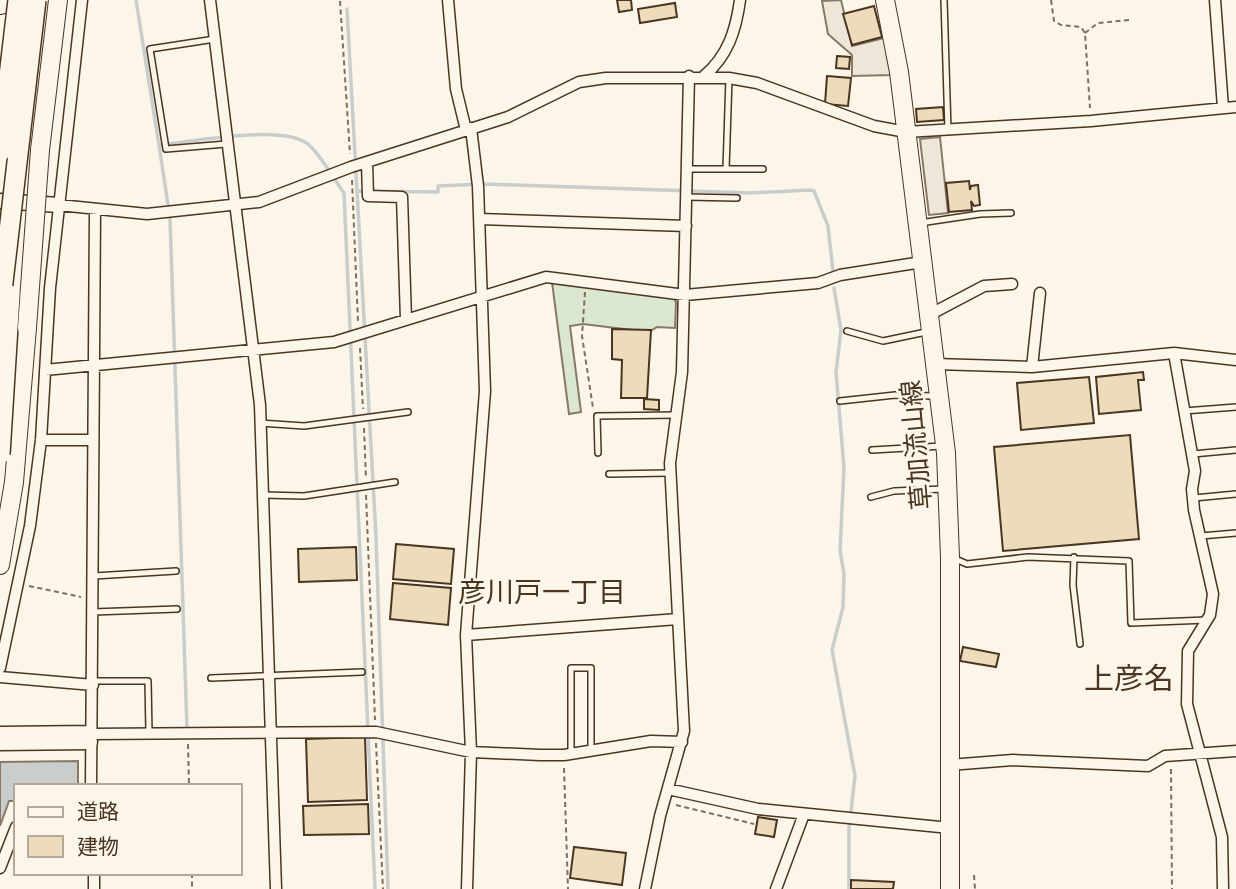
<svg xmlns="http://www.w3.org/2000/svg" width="1236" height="889" viewBox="0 0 1236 889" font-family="Figtree,'Noto Sans JP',sans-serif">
<rect width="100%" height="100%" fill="#fbf6e9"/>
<!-- green -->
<path fill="#dce7d0" stroke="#887966" stroke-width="2" d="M552,282L673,298L676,302L675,328L657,327L649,332L583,324L570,326L581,412L569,414Z"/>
<!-- parking -->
<path fill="#ede7d9" stroke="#887966" stroke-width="2" d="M841,0L852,46L884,38L891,75L852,76V55L828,34L822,1Z
M940,137L948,213L929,215L920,139Z"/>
<!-- water -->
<path fill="#c9cecd" stroke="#887966" stroke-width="2" d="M78,761V786H16V801H9L0,826V762Z"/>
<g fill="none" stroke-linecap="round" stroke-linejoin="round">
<!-- stream -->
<path stroke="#c9cecd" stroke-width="3.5" d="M136,0L159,145C191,142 285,123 309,145C323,158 333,178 344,193L375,889
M347,9L376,537L388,889
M159,145L170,218L187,729
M358,191L438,192V186L483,184L750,193L810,190L814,191L828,226L833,272
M834,288L841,330L836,372L844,468L840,550L844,574L843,607L832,650L855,776L849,828V889"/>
</g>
<!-- building -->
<path fill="#ecdcbc" stroke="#4a3520" stroke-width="2" d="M617,0H631L632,10L619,12Z
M675,3L677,17L640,23L638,9Z
M874,6L882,37L852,45L843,14Z
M837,56L850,57L849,69L836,68Z
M827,76L851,78L848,106L825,104Z
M943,107L944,120L917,122L916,109Z
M969,181L970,190L971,186L978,185L980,205L974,206L971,201L972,210L949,212L946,183Z
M612,329L651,330L647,398H621L622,360L612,359Z
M1143,372L1144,380H1138L1141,410L1099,414L1096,377Z
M1089,377L1094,423L1021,430L1017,383Z
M644,399L659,400V410L644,409Z
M1130,435L1139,539L1003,551L994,447Z
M396,544L454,549L451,584L393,579Z
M356,547L357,580L299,582L298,549Z
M393,583L451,588L448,625L390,619Z
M963,647L999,654L996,667L960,661Z
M365,737L367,800L308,802L306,739Z
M368,804L369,834L304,835L303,806Z
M758,817L777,820L774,837L755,834Z
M574,847L626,853L622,885L570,878Z
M851,880L894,882L893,889H851Z"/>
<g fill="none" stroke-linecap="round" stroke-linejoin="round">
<!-- service casing -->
<g stroke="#4a3520" stroke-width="8">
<path id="service" d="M944,0L948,130
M215,39L150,49L166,149L226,144
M687,169H763
M726,169L729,78
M686,197L737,198
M920,223L980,214L1011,213
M847,331L883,341L926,332
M840,401L895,395L934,396
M1184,411L1236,407
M260,423L304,426L408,412
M872,450L942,446
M598,453L597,416L678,415
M1193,454L1236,450
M609,474L670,473
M263,495L304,496L395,482
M871,497L894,491L944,489
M1194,498L1236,494
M1201,536L1236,533
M1074,557L1073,585L1080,644
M953,558L967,564L1028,557L1129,561L1131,623L1207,620
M94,576L176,571
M93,612L177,609
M211,678L362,672
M93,681H148L149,733
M571,754V668H591V751"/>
</g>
<!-- minor casing -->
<g stroke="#4a3520" stroke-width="13">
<path id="minor" d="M210,0L260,405L276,889
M448,0L456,89L466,130
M1215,0L1223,108
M704,76C728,56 736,30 740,0
M367,162L368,196L402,197L406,319
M59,205L147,214L259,202L351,167L508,117L579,82L606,78H729L757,83L874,126L906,132L1091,121L1236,107
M479,219L686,226
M929,315L984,286L1012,284
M1174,353L1195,471L1192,489L1194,510L1213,594L1210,615L1188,651L1187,704L1222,837L1223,889
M935,364L1032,367L1174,353L1236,360
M1032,367L1040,293
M45,370L334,342L546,277L685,295L818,283L840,275L922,262
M41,440H93
M466,635L678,619
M0,668L30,526L41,440L50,288L82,0
M0,677L93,685
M0,732L90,731
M90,734L376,732L471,752L540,755H564L651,741L682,742
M949,765L1013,760L1148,766L1165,756L1236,751
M91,786L95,211
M668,789L758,809L950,828
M0,868L16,827
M94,873V889
M467,889L471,752L466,635L485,391L478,186L471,128
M645,889L660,816L684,731L670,463L682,372L689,76
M776,889L804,814"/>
</g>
<!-- tertiary casing -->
<g stroke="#4a3520" stroke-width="17">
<path id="tertiary" d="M0,201L59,205
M0,743L90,742"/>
</g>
<!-- primary casing -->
<g stroke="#4a3520" stroke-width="20">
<path id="primary" d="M885,0L899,72L946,453L950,557V889
M0,5L20,0"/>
</g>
<!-- trunk casing -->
<g stroke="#4a3520" stroke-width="20">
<path id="trunk" d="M40,150L58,0
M0,565L14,482L27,328"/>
</g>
<!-- path -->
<path stroke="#7f6f5c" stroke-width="2" stroke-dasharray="5 3.5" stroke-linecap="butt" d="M1051,0L1054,21L1061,25L1081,27L1085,33L1090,108
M340,1L350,154
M1085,33L1098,23L1129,20
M352,180L358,322
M585,292L582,336L593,408
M360,348L363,409
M364,428L366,479
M366,495L375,720
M29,586L81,597
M376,743L383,889
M188,744L189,786
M564,768L568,889
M1171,769L1172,889
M676,805L754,824
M192,873V889
M974,875L975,889"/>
<!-- service -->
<use href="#service" stroke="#fbf6e9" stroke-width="5"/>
<!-- minor -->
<use href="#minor" stroke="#fbf6e9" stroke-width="10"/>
<!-- tertiary -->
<use href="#tertiary" stroke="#fbf6e9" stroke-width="14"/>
<!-- primary -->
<use href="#primary" stroke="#fbf6e9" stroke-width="18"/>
<!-- trunk -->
<use href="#trunk" stroke="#fbf6e9" stroke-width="18"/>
<!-- trunk-bridge casing -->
<g stroke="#4a3520" stroke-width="20" stroke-linecap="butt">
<path id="trunk-bridge" d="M27,328L40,150"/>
</g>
<!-- motorway-bridge casing -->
<g stroke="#4a3520" stroke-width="22" stroke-linecap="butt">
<path id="motorway-bridge" d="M0,152L18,0
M0,308L36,0
M0,454L10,295"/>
</g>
<!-- trunk-bridge -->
<use href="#trunk-bridge" stroke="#fbf6e9" stroke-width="18"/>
<!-- motorway-bridge -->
<use href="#motorway-bridge" stroke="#fbf6e9" stroke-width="19"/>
</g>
<g text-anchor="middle" stroke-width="5" stroke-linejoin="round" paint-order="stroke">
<!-- street labels -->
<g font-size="26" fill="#4a3520" stroke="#fbf6e9">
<text transform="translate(916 445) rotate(-95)" y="9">草加流山線</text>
</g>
<!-- neighbourhood labels -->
<g font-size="28" fill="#4a3520" stroke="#fbf6e9">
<text x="542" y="602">彦川戸一丁目</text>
</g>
<!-- quarter labels -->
<g font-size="30" fill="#4a3520" stroke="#fbf6e9">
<text x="1129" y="689">上彦名</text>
</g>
</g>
<!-- legend -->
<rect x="14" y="784" width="228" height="91" fill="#fbf6e9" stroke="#b4a999" stroke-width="2"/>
<rect x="28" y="807" width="35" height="10" fill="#fbf6e9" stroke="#b4a999" stroke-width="2"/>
<text x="77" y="819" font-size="21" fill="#4a3520">道路</text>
<rect x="28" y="836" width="35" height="21" fill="#ecdcbc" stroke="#b4a999" stroke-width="2"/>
<text x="77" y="854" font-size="21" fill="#4a3520">建物</text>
</svg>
